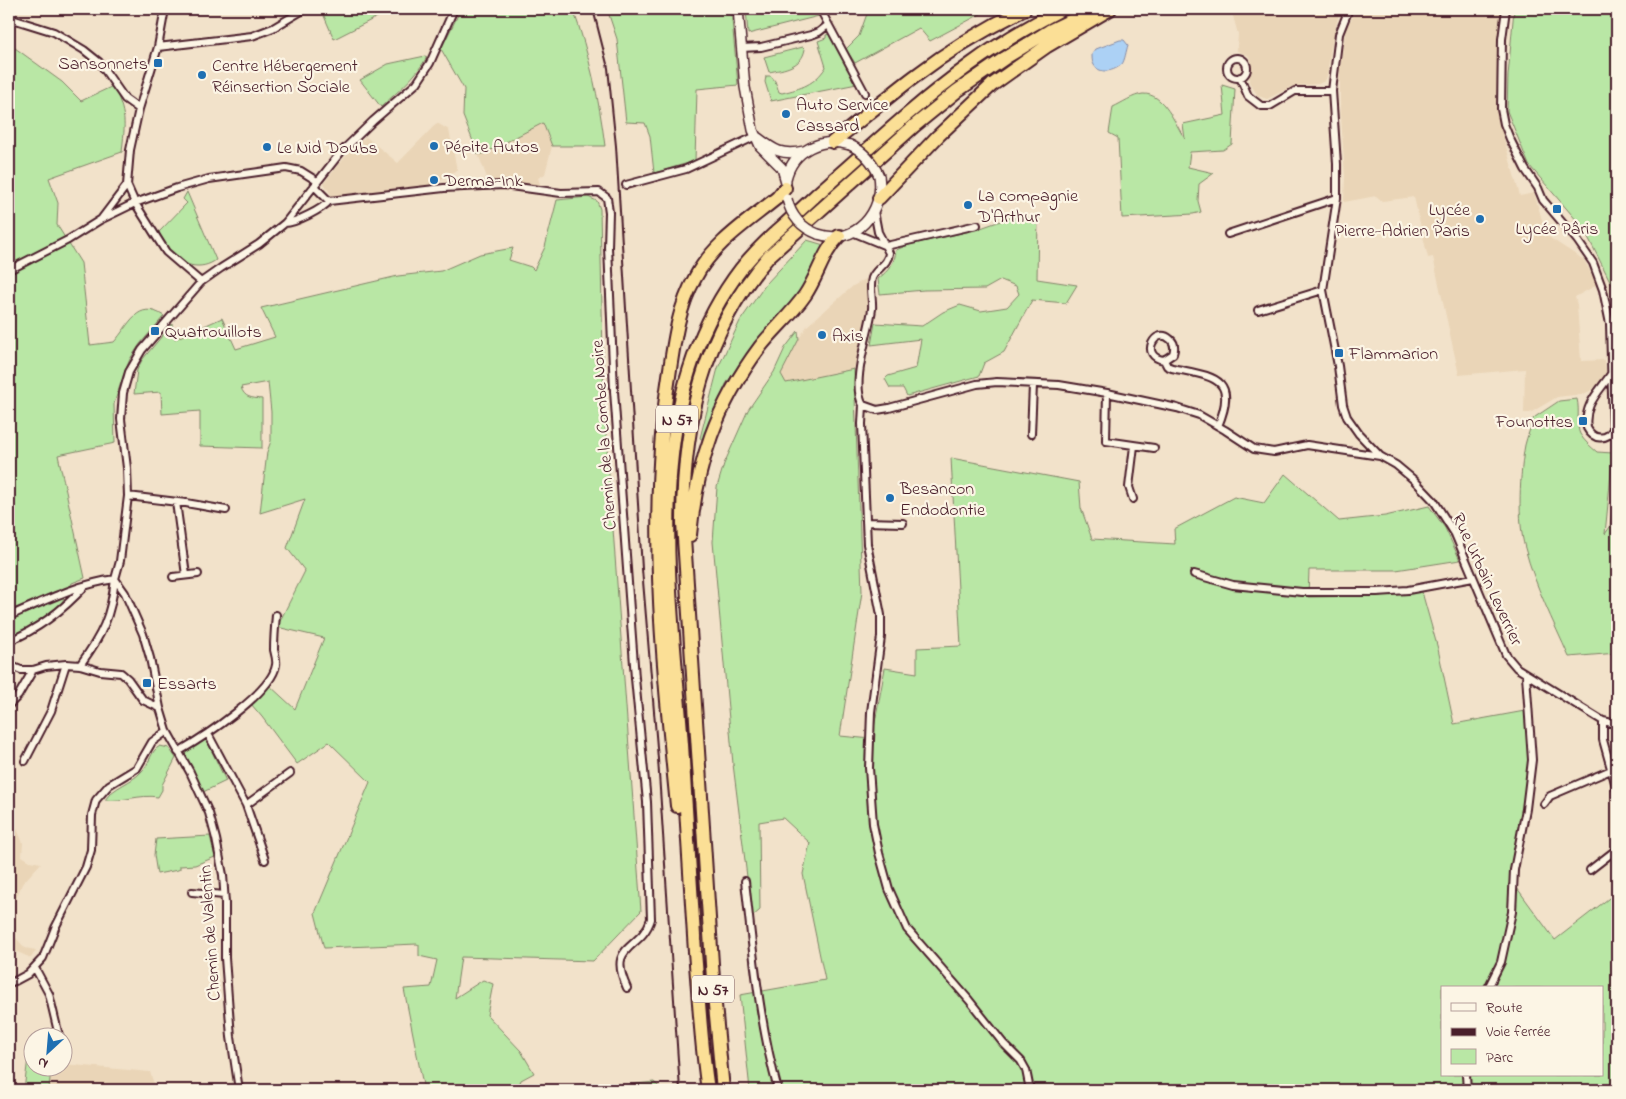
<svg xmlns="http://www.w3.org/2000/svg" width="1626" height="1099" viewBox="0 0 1626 1099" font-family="'Indie Flower',sans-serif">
<rect width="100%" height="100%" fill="#f2e2ca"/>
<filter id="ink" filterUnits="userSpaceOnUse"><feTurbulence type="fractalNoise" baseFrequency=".02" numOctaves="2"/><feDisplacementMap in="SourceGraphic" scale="10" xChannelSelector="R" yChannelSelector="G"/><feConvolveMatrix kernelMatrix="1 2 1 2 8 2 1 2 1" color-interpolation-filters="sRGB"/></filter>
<g filter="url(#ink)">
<!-- built -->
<path fill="#ead5b7" d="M1231,9H1340L1331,47L1327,76L1325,81L1318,84L1293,86L1267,99L1258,96L1249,82V79L1252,70L1251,60L1248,55L1237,51L1238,34Z
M1358,9H1502L1497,40L1498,114L1500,125L1520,196L1534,193L1547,236L1584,260L1596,283L1595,286L1575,297L1577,305L1581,361L1605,360L1606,372L1600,382L1590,391L1583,394L1557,397L1530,413H1524L1525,369L1459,375L1433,257L1428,258L1414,197L1382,201L1376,196L1344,202L1345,176L1340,102V68L1346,27Z
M437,123L449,130L457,170L429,186L333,198L324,183L351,150L366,137L398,163Z
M543,123L552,146L545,174L538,178L541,187L489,183L478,154H483Z
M866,279L870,306L854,369L786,384L781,374L792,350L807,326L853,286Z
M9,788H11V829H17L23,843L22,856L30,861L41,863L22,884L16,899V938L25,948L36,950L31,958L13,950L9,944Z
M63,1064L150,1072L156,1090H49L50,1078L48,1067L62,1066Z"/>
<!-- green -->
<path fill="#b9e7a5" stroke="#828368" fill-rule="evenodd" d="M321,9H391V10L334,39Z
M461,9H573C589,54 599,98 605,146H552L543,123L483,154H478L463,116L464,89L441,49Z
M607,9H731L738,85L697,89L695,161L654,173L650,136L645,123L626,122L617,39Z
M746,9H815L819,16L748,34Z
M867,9H990L930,41L919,28L855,63L846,49L859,36L868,11Z
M1514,9H1617V313L1614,289L1584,229L1529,165L1507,111L1508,76Z
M829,34L857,84L771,101L765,82L766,76H771L775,81L779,92L782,93C802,88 814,85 826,67L818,41L826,38V35Z
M803,47L805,49C802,67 784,69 769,72L764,57Z
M15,48L62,82L81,101L113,86C127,114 125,123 122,152L49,178L58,203L57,225L81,263L90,345L114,342C129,326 137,298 164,316L140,344L130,359L123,376L114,404L115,443L58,455L85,578L72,583L53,619L9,640V49Z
M425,56L427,57C415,78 398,91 381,107L360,80L388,64Z
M1222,85L1235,89L1232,144L1223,150L1190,152L1188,167L1214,173L1199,184L1198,201L1201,212L1193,214L1122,218L1118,138L1109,133L1113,107C1122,103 1133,95 1143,94C1164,93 1175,124 1185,139L1183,124L1225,115Z
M187,192L216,260C201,271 182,266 171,253C166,247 162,239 159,232L187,203L183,199Z
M588,197L597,201L600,209L604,406L641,911L593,961L461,957L455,998L483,980L493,984L487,1015L521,1051L534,1073L521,1080L517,1090H424L404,989L431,987L437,960L419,956V945L417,944L324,948L315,913L370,782L329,742L297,764L262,717L251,704L269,685L295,709L324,638L277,627L305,571L287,548L305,499L260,513L267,452L271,441V412L268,382L241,387C244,398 252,398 262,399V448L200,446V411L162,414L161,392L134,394L137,370L142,360L172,324L175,339L222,318L236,349L275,337L261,308L398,276L441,271L480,254L513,248L509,260L531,267L534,270L545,247L557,200Z
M1009,218H1038L1037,279L1077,285L1066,303L1032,300L1004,352L984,363L979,376L907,396L903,388H890L885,379L888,376L916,368L921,339L871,345L875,323L922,326L943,312L960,305L981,311L1007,307L1019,294L1016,286L1001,280L985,289L924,290L880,294L878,279C889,270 895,263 896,250L908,245L975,230Z
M807,240L824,245L812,275L804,287L746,355L726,384L703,440L700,438L718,368L740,321L766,284Z
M798,331L799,339L781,374L786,383L854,369L862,592L840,736L872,739L885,668L917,673V648L961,646L951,458L1079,482L1081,508L1092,539L1175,544L1174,529L1234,497L1264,503L1285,474L1339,521L1385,516L1429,506L1445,528L1460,560L1396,570H1309L1308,597L1367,596L1422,592L1438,649L1454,724L1530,710L1535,756L1531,798L1516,874L1517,888L1555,940L1617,892V1090H750L740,995L825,980L803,874L810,843L783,818L759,822L760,910L752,917L733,764L713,542L717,487L724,464L748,410L774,372L785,348ZM1442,988H1602V1075H1442Z
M1577,399C1580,410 1576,427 1580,434C1584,441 1591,447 1597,452L1613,453L1605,534L1610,527L1617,468V653L1569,657C1553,621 1535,586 1525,548C1517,521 1520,472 1525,445C1527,436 1531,428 1533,419L1535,417L1559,401Z
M206,739L226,781L203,792L185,755L186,750Z
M160,746L169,748L176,758L162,785V790L158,797C139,794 124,802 105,800C114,786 132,783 142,771C150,764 150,751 160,746Z
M210,836L215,857L195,865L180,866V869L178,870L157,874L154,855L156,839Z
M28,1058H32V1066L48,1067L50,1078L49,1090H24Z
M654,1082L662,1090H600L601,1088Z"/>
<!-- water -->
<path fill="#acd1f5" stroke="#858aa4" d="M1120,40H1124L1128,45C1126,51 1125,60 1122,64C1115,71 1100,75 1094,65C1092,62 1092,58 1092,54L1096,49Z"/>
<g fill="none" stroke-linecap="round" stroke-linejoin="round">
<!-- street casing -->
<g stroke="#4a1f2b" stroke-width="10">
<path id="street" d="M165,9L158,47L139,109L130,150L127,185L135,203L166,252L201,282
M820,9L865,93
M1349,9L1339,34L1332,91L1337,164V198L1323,290L1338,366L1343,405L1347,417L1359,434L1380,456
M1506,9L1502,39L1501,109L1504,124L1510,139L1525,169L1538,188L1543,200L1577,240L1593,263L1603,290L1610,324L1613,429C1607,441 1593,440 1587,428C1583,405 1599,392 1611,374
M9,18L54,32L84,50L99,62L125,99L139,109
M158,47L252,36L273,28L305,9
M741,48L761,47L811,35L819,32L828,25
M1227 68a10 10 0 1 1 20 0a10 10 0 1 1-20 0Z
M1240,77L1248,96L1261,106H1270L1295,91H1332
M626,185L686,169L756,136
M314,186L329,201
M874,211L878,232L889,253C888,265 876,268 872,278C869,287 873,300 872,309C869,333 850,384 863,405L877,410L889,408L977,384L997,382L1059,385L1107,393L1177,408L1199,415L1225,430L1254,449L1274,452L1307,445L1380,456L1396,465L1414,480L1434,501L1455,534L1506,655L1517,668L1603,721L1617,724
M102,218L127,185
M285,223C295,223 323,209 329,201L444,188L503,185L561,193L599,192L607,198L609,212L608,247L614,391L635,678L647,802L651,919C641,951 606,943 627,988
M852,232L886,246
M1228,234L1337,198
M886,246L977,225
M9,270L68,240L100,220L135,203L177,188L209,179L286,168L301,171L317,181
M1258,310L1323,290
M1164,360L1173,354C1175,348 1175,343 1170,339C1155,326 1139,357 1164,360L1167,366L1172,368C1212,377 1239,376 1218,426
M1107,393L1106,441L1154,448
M863,405L862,424L867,544L881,615V637L871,712L869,768L873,824L879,853L889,889L907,929L969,1000L1003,1043L1021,1061L1026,1070L1030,1090
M1031,434L1033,385
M128,496L186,503L226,510
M1133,499L1129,487L1134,446
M176,502L186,575
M866,522L903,523
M1194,574L1233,585L1302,592H1377L1408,590L1473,578
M173,577L198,574
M9,616C44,601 78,584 115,579C111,617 102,635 80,665
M9,641C39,629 63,610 85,586
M9,665L21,670H33L46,666L66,664L80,665L100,671L121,673L128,679L143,700L160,708
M9,705L18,696L33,670
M1603,721V740L1617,790
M208,734L246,805L265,860
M178,752C202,738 272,693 276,665C277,660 275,654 274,650C274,638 275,626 276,615
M25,761L51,711L66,664
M1544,804L1550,796L1611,770
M246,805L290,773
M1590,870L1617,849
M745,881C753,951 759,1022 778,1090
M192,892L224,895
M35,968L49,994L59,1036
M9,983L15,981L28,974L43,958L55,928L86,867L91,850L92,815L96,800L109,785L137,768L152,742L167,731
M1488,988L1501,962L1512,912L1514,870L1526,809L1532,760L1526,675
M62,1060L63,1062
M1466,1075L1467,1090
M239,1090L231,1037L225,958V903L223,875L216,839L209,813L190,772L167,731L160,708L150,658L143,634L125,593L115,579L120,561L128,496L127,468L121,419L123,393L129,372L142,350L201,282L221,268L259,244L285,223L341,152L373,121L417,83L430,63L454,9"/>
</g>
<!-- secondary casing -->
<g stroke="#4a1f2b" stroke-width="12">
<path id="secondary" d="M738,9L745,87L753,130L760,146L782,168L786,182
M757,137C774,150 781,156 804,151
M786,179C793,150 822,136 850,145
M818,234C855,247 885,211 879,176"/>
</g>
<!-- highway casing -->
<g stroke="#4a1f2b" stroke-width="16">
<path id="highway" d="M833,142C860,121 886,98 914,77C948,51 986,28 1025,9
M879,198L938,136L992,85L1047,46L1110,9
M690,535C697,462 716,406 760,347C774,329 792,314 805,295C818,276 823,252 839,236
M677,806C663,663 647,518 669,376C674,342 678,308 695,278C713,243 749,221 778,197L785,188
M708,1090C701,1045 699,998 695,952C691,883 686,814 682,745C671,589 638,403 741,269C754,252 769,238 785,224C806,204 828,184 850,165C889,130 928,95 971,64C1000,43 1031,25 1062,9
M723,1090L714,994L683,523C683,423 703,332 769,256L914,126L957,91L1005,58L1049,31L1095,9"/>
</g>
<!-- street -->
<use href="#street" stroke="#fcf5e5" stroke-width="6"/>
<!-- secondary -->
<use href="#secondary" stroke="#fcf5e5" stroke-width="9"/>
<!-- highway -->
<use href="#highway" stroke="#fbdf96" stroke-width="12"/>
<!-- rail -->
<path stroke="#4a1f2b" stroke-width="2" d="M593,9L608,68L616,146L642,569L658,759L680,1090"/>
<!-- secondary-bridge casing -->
<g stroke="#4a1f2b" stroke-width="12" stroke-linecap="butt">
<path id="secondary-bridge" d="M850,145C865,152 873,162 879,176
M787,199C791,216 802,228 818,234"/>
</g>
<!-- secondary-bridge -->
<use href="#secondary-bridge" stroke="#fcf5e5" stroke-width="9"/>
</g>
</g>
<!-- markers -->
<g fill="#1f6fb2" stroke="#fcf5e5" stroke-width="2">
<rect x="153" y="58" width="10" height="10" rx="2.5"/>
<circle cx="202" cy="75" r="5"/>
<circle cx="786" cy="114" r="5"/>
<circle cx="434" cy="146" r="5"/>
<circle cx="267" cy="147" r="5"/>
<circle cx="434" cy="180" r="5"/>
<circle cx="968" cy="205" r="5"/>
<rect x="1552" y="204" width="10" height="10" rx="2.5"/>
<circle cx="1480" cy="219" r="5"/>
<rect x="150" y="326" width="10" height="10" rx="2.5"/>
<circle cx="822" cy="335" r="5"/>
<rect x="1334" y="348" width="10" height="10" rx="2.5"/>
<rect x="1578" y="416" width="10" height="10" rx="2.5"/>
<circle cx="890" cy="498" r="5"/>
<rect x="142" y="678" width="10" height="10" rx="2.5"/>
</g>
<g text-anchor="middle" stroke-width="4.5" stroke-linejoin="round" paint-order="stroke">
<!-- shield labels -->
<g fill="#fcf5e5" stroke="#7f5f63" stroke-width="1">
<rect x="656" y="405.5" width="42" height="27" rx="4"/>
<rect x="692" y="975.5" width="42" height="27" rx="4"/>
</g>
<g font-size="16" font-weight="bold" fill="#4a1f2b">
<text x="677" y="425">N 57</text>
<text x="713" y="995">N 57</text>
</g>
<!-- poi labels -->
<g font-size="18" fill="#4a1f2b" stroke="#fcf5e5" text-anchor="start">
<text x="148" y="69" text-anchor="end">Sansonnets</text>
<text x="212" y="71">Centre Hébergement<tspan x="212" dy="21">Réinsertion Sociale</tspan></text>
<text x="796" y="110">Auto Service<tspan x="796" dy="21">Cassard</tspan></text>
<text x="444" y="152">Pépite Autos</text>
<text x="277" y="153">Le Nid Doubs</text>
<text x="444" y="186">Derma-Ink</text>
<text x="978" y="201">La compagnie<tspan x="978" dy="21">D'Arthur</tspan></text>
<text x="1470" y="215" text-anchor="end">Lycée<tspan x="1470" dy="21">Pierre-Adrien Paris</tspan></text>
<text x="1557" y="234" text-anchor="middle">Lycée Pâris</text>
<text x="165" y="337">Quatrouillots</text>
<text x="832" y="341">Axis</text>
<text x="1349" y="359">Flammarion</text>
<text x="1573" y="427" text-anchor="end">Founottes</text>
<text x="900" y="494">Besancon<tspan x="900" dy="21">Endodontie</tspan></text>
<text x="157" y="689">Essarts</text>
</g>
<!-- street labels -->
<g font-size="18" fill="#4a1f2b" stroke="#fcf5e5">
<text transform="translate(603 435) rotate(-94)" y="6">Chemin de la Combe Noire</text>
<text transform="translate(1488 579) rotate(65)" y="6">Rue Urbain Leverrier</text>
<text transform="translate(209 933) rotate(-94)" y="6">Chemin de Valentin</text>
</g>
</g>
<!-- margin -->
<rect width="1626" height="1099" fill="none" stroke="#fcf5e5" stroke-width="30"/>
<rect x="15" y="15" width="1596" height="1069" fill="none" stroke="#4a1f2b" stroke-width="2" filter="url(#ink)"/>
<!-- legend -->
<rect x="1441" y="986" width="162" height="90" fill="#fcf5e5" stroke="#b59f9b"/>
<rect x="1451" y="1003" width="25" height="8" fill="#fcf5e5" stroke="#b59f9b"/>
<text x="1486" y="1012" font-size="15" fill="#4a1f2b">Route</text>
<rect x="1451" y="1028" width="25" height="8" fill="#4a1f2b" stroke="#b59f9b"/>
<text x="1486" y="1036" font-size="15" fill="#4a1f2b">Voie ferrée</text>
<rect x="1451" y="1049" width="25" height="15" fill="#b9e7a5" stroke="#b59f9b"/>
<text x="1486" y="1062" font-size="15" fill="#4a1f2b">Parc</text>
<!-- north arrow -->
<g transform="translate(48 1052) rotate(206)"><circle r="24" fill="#fcf5e5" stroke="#b59f9b"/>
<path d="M0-4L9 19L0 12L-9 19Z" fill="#1f6fb2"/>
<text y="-8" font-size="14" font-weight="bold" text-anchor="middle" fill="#4a1f2b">N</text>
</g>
</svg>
